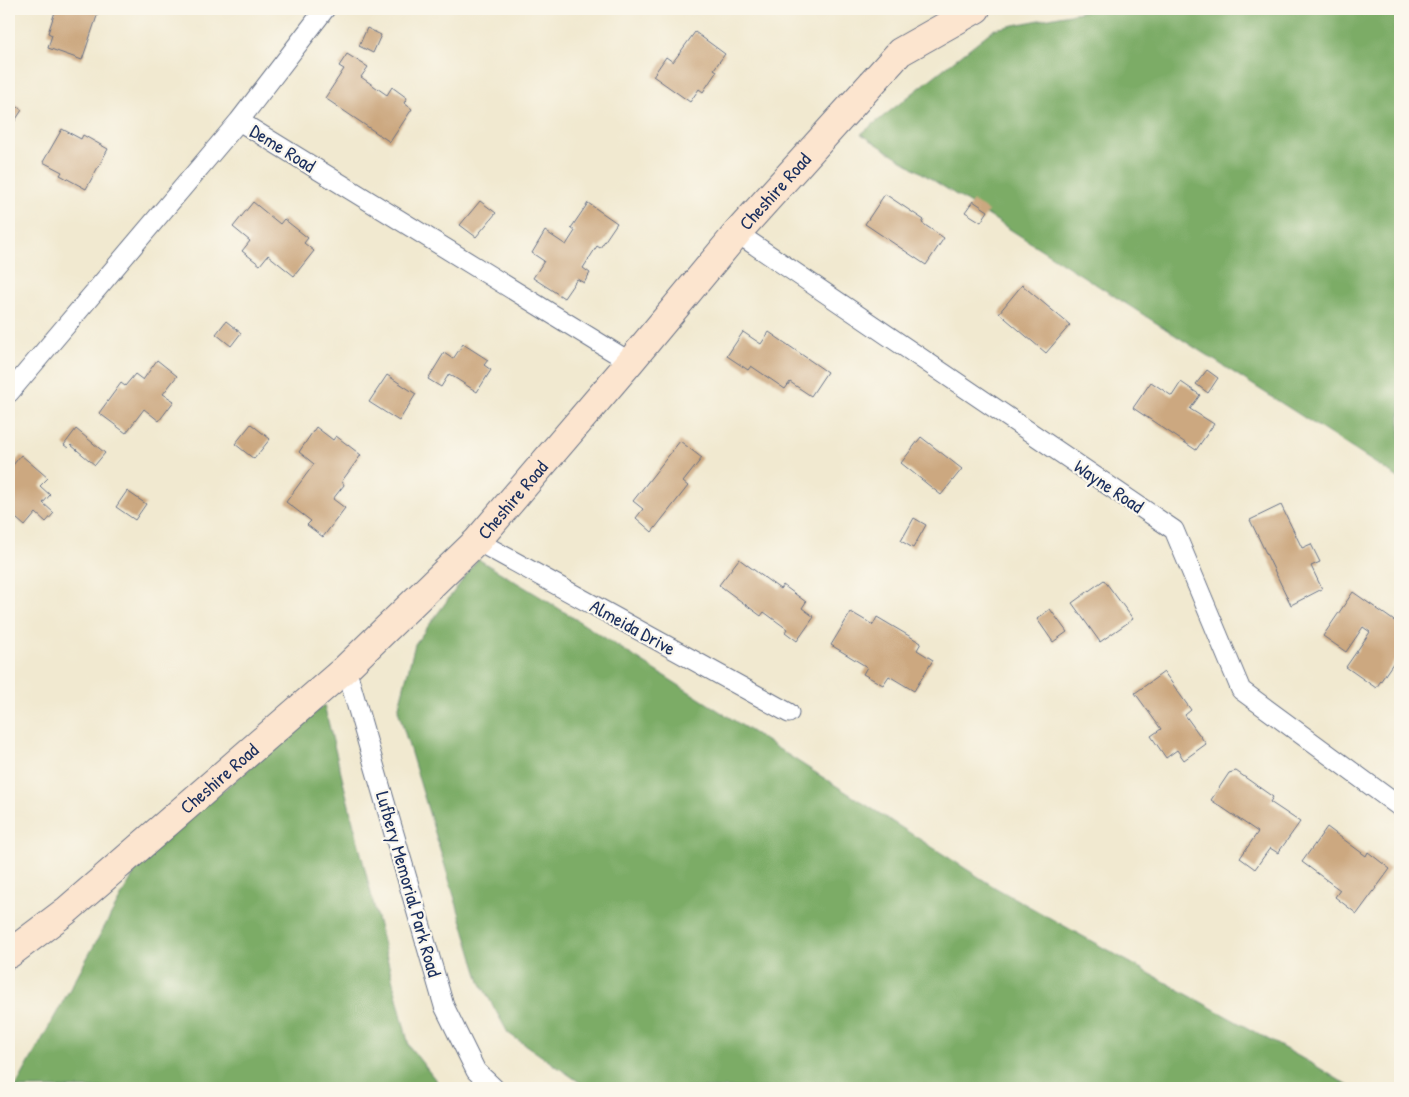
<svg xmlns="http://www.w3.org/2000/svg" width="1409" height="1097" viewBox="0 0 1409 1097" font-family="'Patrick Hand',sans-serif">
<rect width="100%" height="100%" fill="#fbf7ec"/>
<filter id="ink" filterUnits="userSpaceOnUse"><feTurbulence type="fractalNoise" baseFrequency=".02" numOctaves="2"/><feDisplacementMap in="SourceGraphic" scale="10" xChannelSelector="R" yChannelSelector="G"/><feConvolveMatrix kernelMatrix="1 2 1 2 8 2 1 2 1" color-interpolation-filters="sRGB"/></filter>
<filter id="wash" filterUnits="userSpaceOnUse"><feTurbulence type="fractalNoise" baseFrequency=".0096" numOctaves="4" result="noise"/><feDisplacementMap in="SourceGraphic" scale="20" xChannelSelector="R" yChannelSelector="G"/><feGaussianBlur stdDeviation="1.12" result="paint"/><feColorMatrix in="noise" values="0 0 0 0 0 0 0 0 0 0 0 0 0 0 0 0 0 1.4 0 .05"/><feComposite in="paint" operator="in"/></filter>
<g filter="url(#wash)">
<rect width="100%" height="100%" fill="#f1e9d0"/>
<!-- forest -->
<path fill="#7bac66" stroke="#4b6e62" d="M1095,9H1400V479L861,134L994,29Z
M478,559L544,599L996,888L1316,1066L1352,1088H588L508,1033L480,982L398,710L415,644Z
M324,705L409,1046L442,1088H15L142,859Z"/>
<g id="blocks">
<!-- building -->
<path fill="#cca880" d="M56,9H86L98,13L82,60L48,48L52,35L48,33Z
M367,28L381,35L373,53L359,46Z
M695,32L725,54L714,69L717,71L703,92L699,89L690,102L653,76L666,57L673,62Z
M347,54L368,67L361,77L387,95L392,87L407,98L404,103L412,109L390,142L325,98L344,69L339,66Z
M9,101L22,110L9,130Z
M62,129L81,139L83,135L108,149L86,189L60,175L62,172L43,162Z
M885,194L924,220L922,223L944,238L926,265L865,224Z
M480,201L496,213L476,237L460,225Z
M973,201L988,211L981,222L965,212Z
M253,202L280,224L284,219L308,238L304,243L314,251L294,276L268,255L260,265L242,251L250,241L233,227Z
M588,203L617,223L600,248L597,246L583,268L590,273L584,283L577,279L564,298L533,278L544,261L532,253L545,231L566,245L575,231L571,228Z
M1022,285L1070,325L1046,353L999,313Z
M226,321L241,333L231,346L216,334Z
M743,332L761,344L769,332L827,372L811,396L790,382L785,389L751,366L748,370L727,356Z
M463,344L488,360L484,365L491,370L477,392L449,374L441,387L428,379L444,353L453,359Z
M157,360L177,376L163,394L174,401L159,421L144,409L126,433L99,413L121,383L125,386L135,374L143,380Z
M1207,370L1218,378L1208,393L1196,384Z
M387,375L416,394L399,421L369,402Z
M1151,382L1172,396L1181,382L1200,395L1190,409L1214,424L1196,450L1133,408Z
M251,424L270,439L254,459L235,444Z
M316,427L333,440L336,436L361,455L342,481L344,485L333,499L345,508L323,537L307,525L311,521L286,502L314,464L299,452Z
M76,429L105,453L95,465L71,445L68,448L64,445Z
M921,437L962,469L941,495L901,463Z
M680,441L702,458L683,482L688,486L652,532L636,518L643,509L633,501Z
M21,455L48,478L40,486L50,495L43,503L54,513L46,522L36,513L25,526L9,512V470Z
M127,491L146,504L135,520L116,507Z
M1281,505L1302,548L1311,544L1320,562L1311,566L1322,589L1291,605L1250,520Z
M914,518L926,525L913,548L901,541Z
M739,559L780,589L783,585L806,602L802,608L814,617L797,641L785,632L787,629L764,612L761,616L719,585Z
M1104,580L1133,619L1100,642L1072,603Z
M1353,592L1400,625V653L1376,688L1346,667L1370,632L1363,627L1346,652L1323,636Z
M1050,609L1067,632L1053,642L1037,619Z
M851,612L873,625L877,617L921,643L917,650L933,660L914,691L889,676L883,685L863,674L867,667L831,645Z
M1164,672L1191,710L1185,715L1206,744L1184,760L1177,750L1166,758L1151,736L1161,729L1135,693Z
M1236,771L1273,797L1270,802L1300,822L1278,853L1270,848L1255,869L1240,858L1258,832L1211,800L1229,773Z
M1327,827L1366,856L1368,852L1390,869L1357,914L1335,897L1340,890L1302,862Z"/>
</g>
</g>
<g filter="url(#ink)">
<use href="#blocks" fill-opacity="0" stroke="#667086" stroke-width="1"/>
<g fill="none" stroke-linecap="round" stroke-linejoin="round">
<!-- street casing -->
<g stroke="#667086" stroke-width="21">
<path id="street" d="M239,121L630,362
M737,233L1174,530L1241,690L1400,807
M9,393L239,121L325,9
M477,541L789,713
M346,668L444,1006L476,1071L494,1088"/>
</g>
<!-- secondary casing -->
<g stroke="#667086" stroke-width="30">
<g id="secondary">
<path id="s1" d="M9,954L66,911L346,668L477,541L630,362L737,233L900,52L976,9"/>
</g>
</g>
<!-- street -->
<use href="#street" stroke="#fff" stroke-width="19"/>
<!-- secondary -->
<use href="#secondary" stroke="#fce5cf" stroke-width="28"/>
</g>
</g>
<g text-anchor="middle" stroke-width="4.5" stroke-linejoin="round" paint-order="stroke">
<!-- street labels -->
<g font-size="19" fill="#1b2f5e" stroke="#fbf7ec">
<text transform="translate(283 148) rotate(32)" y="7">Deme Road</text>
<text dy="7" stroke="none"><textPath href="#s1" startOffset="1084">Cheshire Road</textPath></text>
<text transform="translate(1109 486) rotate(34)" y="7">Wayne Road</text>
<text dy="7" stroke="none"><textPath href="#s1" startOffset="679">Cheshire Road</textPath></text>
<text transform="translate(633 627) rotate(29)" y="7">Almeida Drive</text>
<text dy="7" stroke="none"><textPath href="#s1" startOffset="274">Cheshire Road</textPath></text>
<text transform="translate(409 884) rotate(74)" y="7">Lufbery Memorial Park Road</text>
</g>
</g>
<!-- margin -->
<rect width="1409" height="1097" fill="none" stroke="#fbf7ec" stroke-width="30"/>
</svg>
